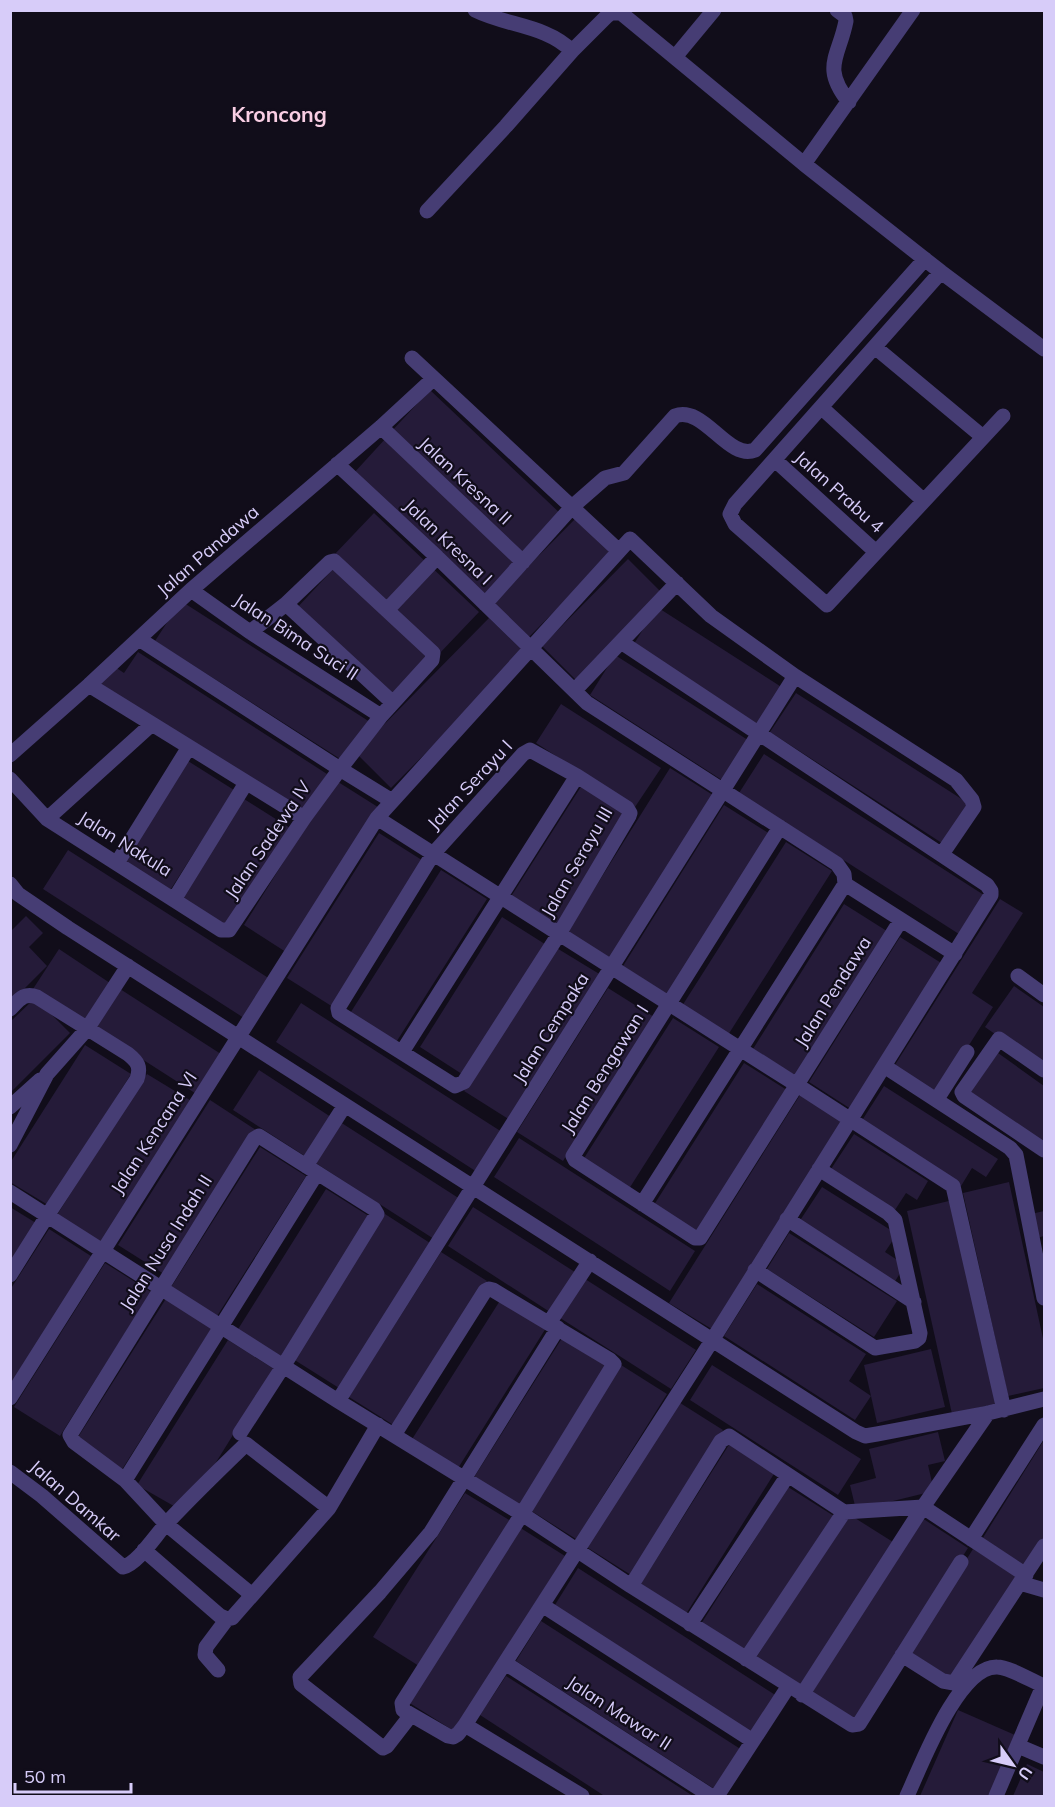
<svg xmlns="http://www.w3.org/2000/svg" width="1055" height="1807" viewBox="0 0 1055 1807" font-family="Mulish,sans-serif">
<rect width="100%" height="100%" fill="#110d1a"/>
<!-- building -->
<path fill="#251b39" d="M430,390L563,516L522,559L389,434Z
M386,438L520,563L486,599L353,474Z
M374,513L479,612L438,655L333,556Z
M579,515L615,550L527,639L492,603Z
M628,559L663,594L577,681L542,646Z
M336,566L432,656L391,700L295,610Z
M181,601L370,722L345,762L155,641Z
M657,607L783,688L757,727L632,647Z
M489,618L525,653L391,788L356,753Z
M138,652L327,774L302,813L100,684L112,665L124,673Z
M615,655L751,742L725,782L590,695Z
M796,693L971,805L945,845L770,732Z
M561,704L661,768L635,807L536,743Z
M764,754L987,897L962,936L739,793Z
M188,761L234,790L169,892L124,863Z
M670,768L716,797L611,963L566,934Z
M335,780L381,809L289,954L244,925Z
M582,785L628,814L556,927L510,898Z
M244,799L290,828L226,930L180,901Z
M724,805L770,834L668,995L623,966Z
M379,833L425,862L333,1007L287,978Z
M786,842L832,871L728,1035L682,1006Z
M68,850L270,979L244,1018L43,889Z
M441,870L487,899L395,1044L349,1015Z
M1000,899L1023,913L972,993L993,1007L937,1096L893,1068Z
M844,904L890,933L799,1078L753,1049Z
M26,916L43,933L29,947L47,966L10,1003V932Z
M502,917L548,946L465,1076L420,1047Z
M900,937L946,966L854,1111L809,1082Z
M555,947L601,975L510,1120L464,1091Z
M59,949L113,985L87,1024L33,989Z
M1014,986L1044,1007V1069L985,1027Z
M117,987L224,1056L198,1095L92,1027Z
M608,988L654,1017L563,1161L517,1132Z
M35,998L70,1033L10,1093V1022Z
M301,1003L502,1132L477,1172L276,1042Z
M673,1018L719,1047L627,1192L581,1163Z
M85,1045L131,1074L48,1205L10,1182V1163Z
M998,1053L1044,1086V1147L969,1094Z
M744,1063L790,1092L698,1237L652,1208Z
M259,1070L334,1119L308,1158L233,1110Z
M147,1074L193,1102L101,1247L55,1218Z
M884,1086L998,1159L986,1177L972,1168L961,1186L861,1122Z
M800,1095L846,1124L715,1331L669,1303Z
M210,1100L256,1130L164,1274L118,1245Z
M337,1120L460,1199L434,1239L311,1160Z
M854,1134L928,1181L917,1200L906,1193L895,1210L831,1169Z
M519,1138L695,1251L670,1291L494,1177Z
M260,1147L306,1176L214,1321L168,1292Z
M1009,1182L1044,1343V1388L1008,1396L963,1193Z
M822,1187L897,1234L885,1252L905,1265L894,1283L799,1222Z
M326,1189L372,1218L281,1363L235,1334Z
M953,1200L998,1403L952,1414L907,1211Z
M10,1207L36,1223L10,1264Z
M473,1207L578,1274L553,1314L448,1246Z
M1044,1211V1236L1037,1238L1031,1214Z
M385,1214L430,1243L339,1388L293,1359Z
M49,1229L94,1258L10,1391V1290Z
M789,1233L897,1301L874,1337L767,1269Z
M441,1252L487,1281L395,1426L349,1397Z
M105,1263L151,1292L60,1436L14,1407Z
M582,1277L696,1350L671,1389L557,1316Z
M757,1284L866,1354L849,1381L871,1396L864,1365L931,1349L945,1407L877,1423L871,1396L855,1420L724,1336Z
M167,1297L213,1326L121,1471L75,1442Z
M501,1299L546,1328L455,1473L409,1444Z
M564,1335L610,1364L518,1508L473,1479Z
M228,1340L274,1369L200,1488L179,1509L137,1485Z
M621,1365L667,1394L576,1539L530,1510Z
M712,1365L861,1459L838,1495L690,1400Z
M677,1401L723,1430L631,1575L585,1546Z
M938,1432L945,1461L928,1465L934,1491L856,1510L850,1485L876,1478L869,1449Z
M732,1440L777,1469L686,1614L640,1585Z
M1044,1440V1541L1025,1572L979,1544Z
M788,1487L834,1516L745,1656L699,1627Z
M465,1493L511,1521L419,1666L373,1637Z
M847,1513L893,1542L802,1686L756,1658Z
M922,1518L968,1548L857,1723L811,1694Z
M519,1527L565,1556L454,1731L408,1702Z
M973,1549L1019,1578L955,1680L909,1651Z
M578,1568L780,1698L754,1737L553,1608Z
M541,1621L742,1750L716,1790L516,1661Z
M506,1676L553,1706L693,1796H606L603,1795L480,1715Z
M958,1710L1015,1735L989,1796H920Z
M1027,1764L1044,1772V1796H1013Z"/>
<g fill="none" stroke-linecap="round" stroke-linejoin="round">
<!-- minor -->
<path stroke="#463d74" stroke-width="15" d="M475,10C507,26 546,25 572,51L607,16L611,13H621L804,164L941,272L1044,349
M837,10L845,16L846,21C839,57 821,67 849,102
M675,57L714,10
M804,164L913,10
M427,211L506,126L572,51
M941,272L735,504L730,514L735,524L827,605L1003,416
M876,348L983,437
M412,358L619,551
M822,408L924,501
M381,427L523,562
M775,460L876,552
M337,464L437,557L587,703L837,864L844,874L845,884L642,1204
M191,590L250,632L381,716
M286,604L392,702
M485,604L572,507L605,478L624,473L675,416C704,405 728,461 755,450L925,259
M387,610L437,557
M139,639L340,769L392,801
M89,685L304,818
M575,690L677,583
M530,750L577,776L627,808L630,813L629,816L559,934L464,1082L455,1086L339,1013L338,1008L433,854L523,754Z
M10,755L89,685L191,590L381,427L433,379
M10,779L47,819L221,930H229L304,818L340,769L381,716L432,660L433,653L334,561L330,562L286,604L250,632
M377,818L797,1085L953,1186L1004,1410
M47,819L152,724
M780,827L573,1156L575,1160L695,1238H700L901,920
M117,863L189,747
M10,884L18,894L68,928L856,1432L865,1436L877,1434L988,1413L1044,1399
M845,884L955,954
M175,898L246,783
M1018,976L1044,995
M10,1009C19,1000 24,992 37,997L128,1054C138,1062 141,1067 137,1079L47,1216L10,1275
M402,1052L577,776
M884,1066L1010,1148L1016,1155L1044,1298
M1044,1070L999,1039L962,1092L964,1096L1044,1150
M937,1099L967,1052
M10,1107L40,1080
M10,1145L47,1074L87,1029L128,966
M306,1166L345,1105
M10,1192L338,1401L522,1514L631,1586L852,1725L859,1724L961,1562
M787,1219L914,1302
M755,1270L875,1348L915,1341L919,1338L920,1333L895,1220L888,1213L819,1169
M549,1323L590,1261
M10,1398L377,818L630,539L711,616L795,676L956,780L972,800L974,807L942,854
M338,1401L795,676
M240,1433L284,1365L377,1214L374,1209L259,1136L254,1139L70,1435L74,1442L125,1480L166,1524L252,1595
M394,1435L485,1291L489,1289L493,1290L610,1360L614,1364L522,1514L402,1703L403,1710L448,1736L453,1737L458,1734L465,1725L713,1339L991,895V891L987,885L621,642
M10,1472L42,1496L123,1567C138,1563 155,1536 166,1524C191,1497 219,1470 246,1444L329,1508
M125,1480L317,1173
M971,1539L1044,1425
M144,1550L220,1616L227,1619
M1020,1583L1044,1590
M631,1586L721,1441L729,1436L844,1512L923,1507L1026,1575
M542,1605L753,1741
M690,1624L788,1475
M902,1655L943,1681L954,1683L1044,1546
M746,1659L844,1512
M505,1663L711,1796
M218,1670L205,1655L206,1647L227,1619L232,1618L329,1508L378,1425
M802,1695L923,1507L988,1413
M411,1715L387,1746L383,1748L301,1684L300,1677L380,1592L431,1532L558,1328
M465,1725L582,1796
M1018,1746L1044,1757
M717,1796L788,1687
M907,1796C921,1766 958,1666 997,1667C1009,1667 1032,1681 1044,1686
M996,1796L1043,1686"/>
</g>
<g text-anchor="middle" stroke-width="4.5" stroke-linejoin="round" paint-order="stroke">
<!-- street labels -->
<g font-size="18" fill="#d7ccf9" stroke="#110d1a">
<text transform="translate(465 481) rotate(43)" y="6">Jalan Kresna II</text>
<text transform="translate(839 492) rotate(42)" y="6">Jalan Prabu 4</text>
<text transform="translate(448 542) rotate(44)" y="6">Jalan Kresna I</text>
<text transform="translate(208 551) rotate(-41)" y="6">Jalan Pandawa</text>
<text transform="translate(296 637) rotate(33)" y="6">Jalan Bima Suci II</text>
<text transform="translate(470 785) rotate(-47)" y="6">Jalan Serayu I</text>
<text transform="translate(268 840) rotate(-56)" y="6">Jalan Sadewa IV</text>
<text transform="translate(125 844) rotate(32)" y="6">Jalan Nakula</text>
<text transform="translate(577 862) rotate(-60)" y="6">Jalan Serayu III</text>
<text transform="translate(833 992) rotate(-58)" y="6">Jalan Pendawa</text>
<text transform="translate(551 1028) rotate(-58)" y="6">Jalan Cempaka</text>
<text transform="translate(605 1069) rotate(-58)" y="6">Jalan Bengawan I</text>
<text transform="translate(154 1133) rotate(-57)" y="6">Jalan Kencana VI</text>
<text transform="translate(166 1243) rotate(-58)" y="6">Jalan Nusa Indah II</text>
<text transform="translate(75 1501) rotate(41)" y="6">Jalan Damkar</text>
<text transform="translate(619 1713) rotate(33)" y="6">Jalan Mawar II</text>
</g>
<!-- quarter labels -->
<g font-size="21" font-weight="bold" fill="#f9cee4" stroke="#110d1a">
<text x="279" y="122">Kroncong</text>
</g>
</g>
<!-- border -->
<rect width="1055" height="1807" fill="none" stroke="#d7ccf9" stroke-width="24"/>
<!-- north arrow -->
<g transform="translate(1013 1765) rotate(124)" stroke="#110d1a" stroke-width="4.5" paint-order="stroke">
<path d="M0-4.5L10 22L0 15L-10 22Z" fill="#d7ccf9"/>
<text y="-9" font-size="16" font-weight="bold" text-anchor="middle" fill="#d7ccf9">U</text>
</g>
<!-- scale -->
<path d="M15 1783v9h116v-9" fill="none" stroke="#d7ccf9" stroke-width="3"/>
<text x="24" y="1783" font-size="18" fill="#d7ccf9" stroke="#110d1a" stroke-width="4.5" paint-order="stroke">50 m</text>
</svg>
